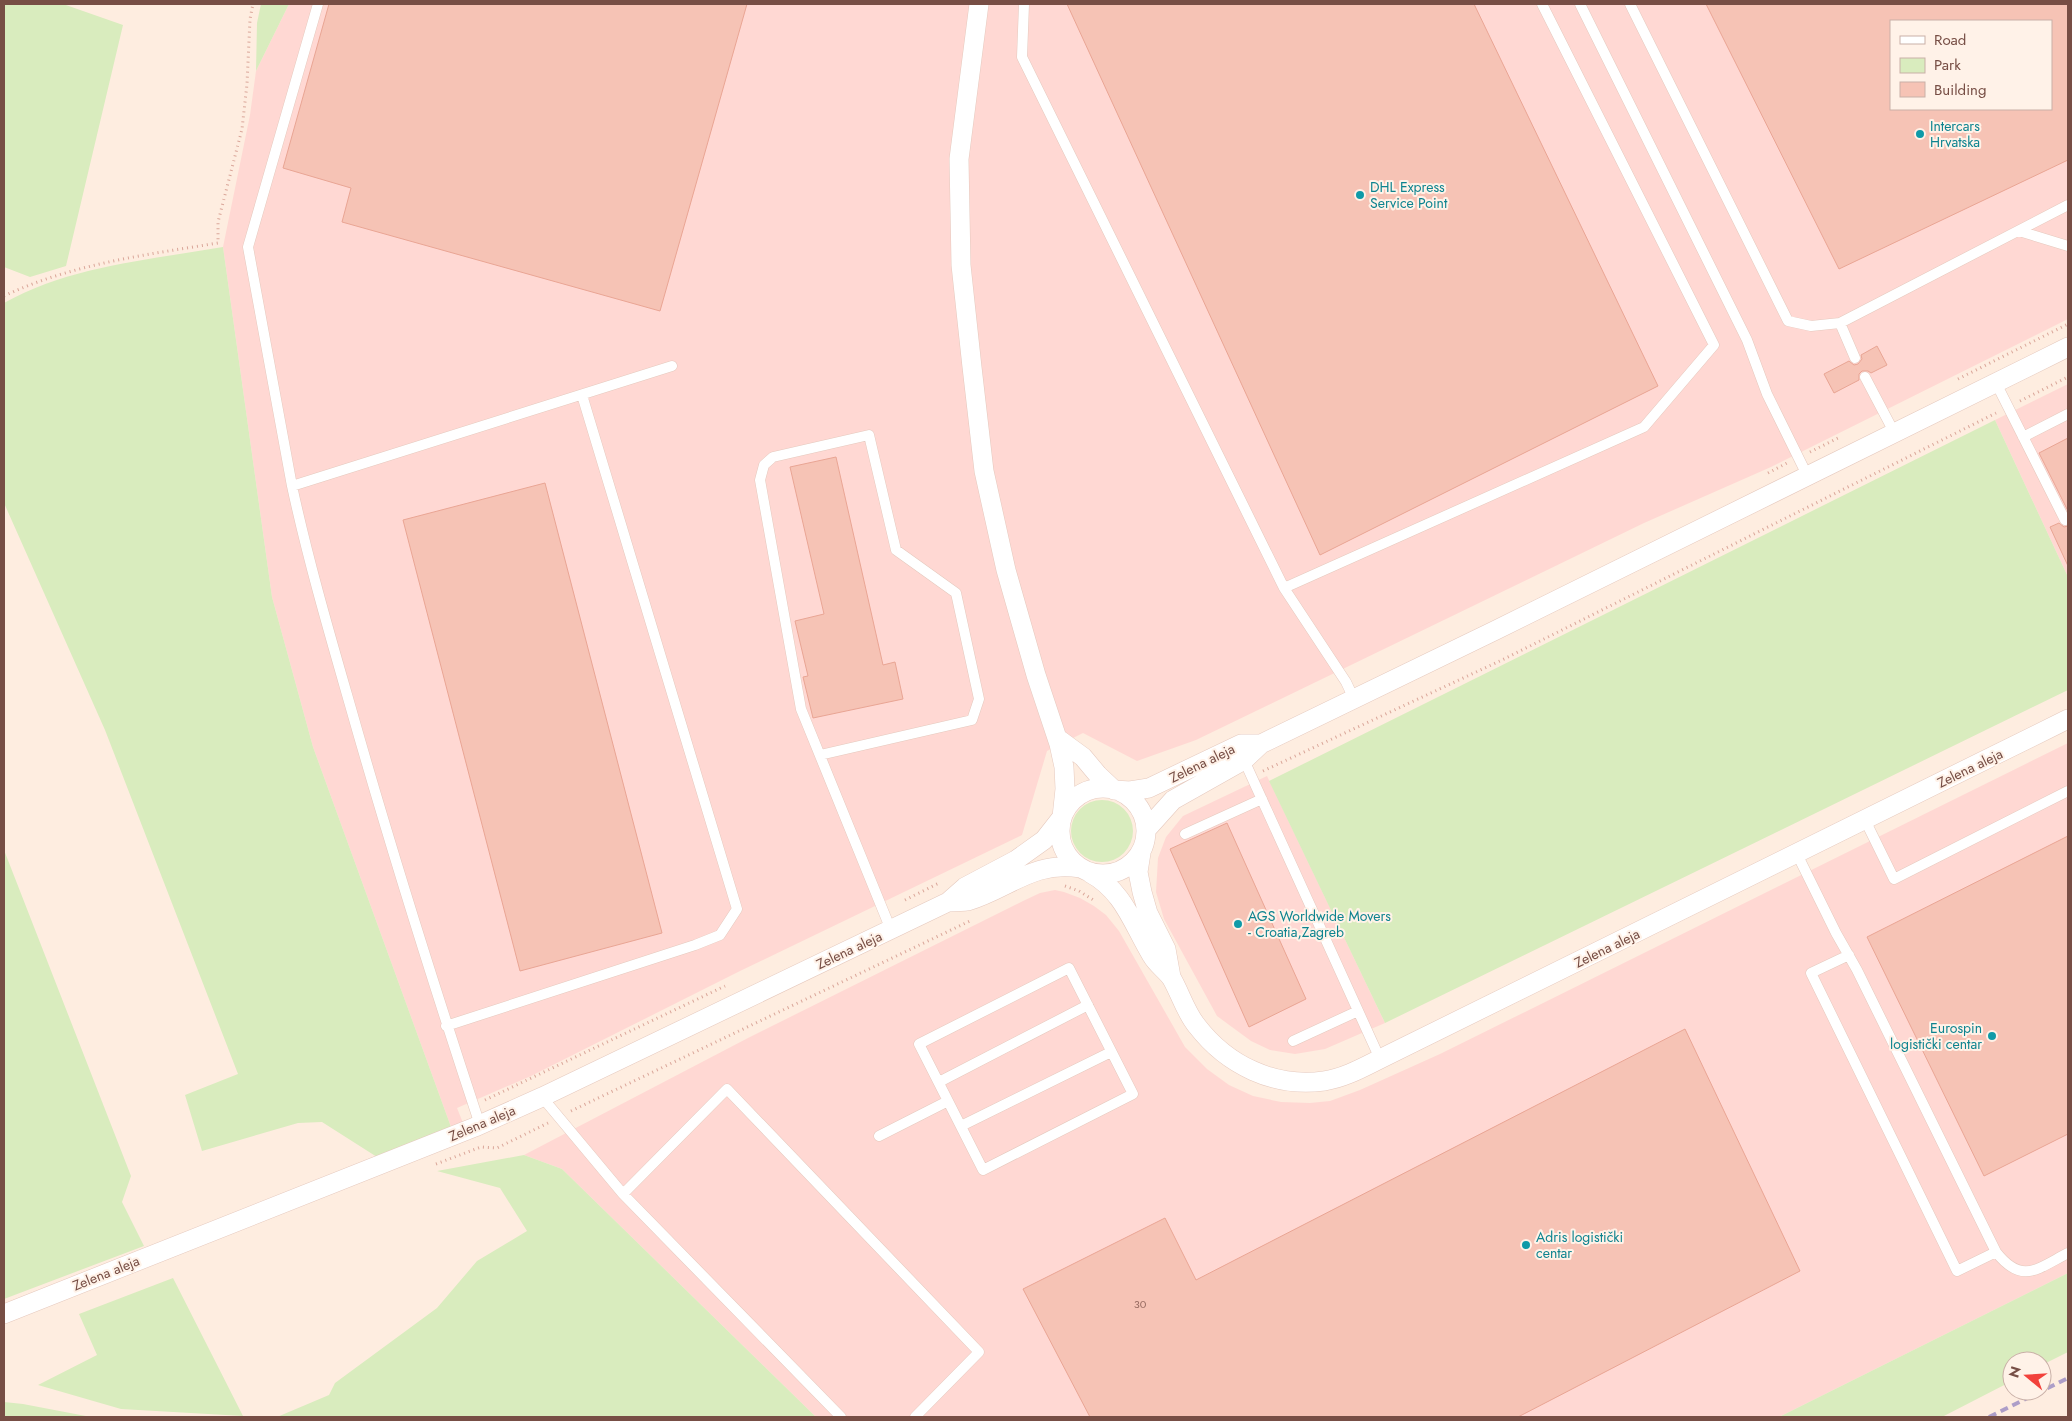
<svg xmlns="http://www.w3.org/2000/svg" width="2072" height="1421" viewBox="0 0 2072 1421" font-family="Jost,sans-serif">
<rect width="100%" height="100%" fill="#feede0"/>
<!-- commercial -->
<path fill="#ffd8d3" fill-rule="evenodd" d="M289,4H2068V319L1771,467L1644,523L1196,740L1137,761L1083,733L1047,751L1022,835L740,971L531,1076L457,1108L463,1123L451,1127L313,747L272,597L223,247L250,115L256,71ZM1891,21H2051V109H1891Z
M2068,384V577L1995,420Z
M2068,743V1273L1779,1417H816L562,1169L524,1155L748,1038L1023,901L1040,893L1055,890L1064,892L1080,898L1094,906L1106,915L1119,931L1185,1047L1207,1069L1229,1085L1253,1096L1281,1102L1310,1103L1330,1101L1360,1090L1440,1054Z
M1267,776L1385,1023L1325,1049L1295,1054L1270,1050L1251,1041L1217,1016L1164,919L1156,892L1158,858L1166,837L1183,816Z"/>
<!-- green -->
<path fill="#d9ecbe" d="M4,4H63L123,25L66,266L30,277L4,267Z
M261,4H289L256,71L257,23Z
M223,247L272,597L313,747L451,1127L377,1157L322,1122L298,1123L202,1151L185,1095L238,1074L105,730L4,503V303C70,266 149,260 223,247Z
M1995,420L2068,577V690L1385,1023L1269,781Z
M1071 831a31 31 0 1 1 62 0a31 31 0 1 1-62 0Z
M4,850L131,1176L122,1202L144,1246L4,1299Z
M524,1155L562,1169L816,1417H277L329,1395L335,1383L437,1308L477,1261L527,1231L500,1188L437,1171Z
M2068,1273V1352L2042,1365V1361H2012V1381L1942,1417H1779Z
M173,1278L243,1416L121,1409L38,1385L97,1355L79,1314Z
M4,1402L23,1404L91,1417H4Z"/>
<!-- building -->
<path fill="#f6c3b5" stroke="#e9a594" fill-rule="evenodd" d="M329,4H747L660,311L342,222L351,188L283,168Z
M1067,4H1474L1658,386L1320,555Z
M1706,4H2068V160L1839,269ZM1891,21H2051V109H1891Z
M1877,346L1887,365L1871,373L1868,371H1862L1859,374V380L1834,393L1824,374L1849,361L1854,365L1858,364L1862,359L1861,355Z
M2068,438V511L2039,453Z
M836,457L883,665L895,662L903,699L813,718L803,677L808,676L795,621L824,614L790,467Z
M545,483L662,933L520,971L403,520Z
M2059,523L2064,527L2068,526V566L2050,527Z
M1227,823L1306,999L1249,1027L1170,849Z
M2068,836V1134L1984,1176L1867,937Z
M1685,1029L1800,1271L1518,1417H1090L1023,1289L1165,1218L1196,1280Z"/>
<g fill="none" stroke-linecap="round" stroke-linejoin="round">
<!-- lane casing -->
<g stroke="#e5c9be" stroke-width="11">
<path id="lane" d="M318,4L248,247L292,486L672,366
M1024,4L1022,57L1284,588L1346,682L1354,699
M1580,4L1747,340L1767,394L1808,477
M1630,4L1788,321L1811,326L1840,323L2068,205
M2019,231L2068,246
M1840,323L1855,358
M1865,377L1895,434
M1996,383L2065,520
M2023,437L2068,414
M292,486C308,560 329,632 350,705C390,846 434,986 480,1125
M1284,588L1644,427L1714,345L1542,4
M820,755L972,720L979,699L956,593L896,550L869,435L773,457L764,465L760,480L801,709L891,930
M1244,760L1380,1059
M1865,820L1894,879L2068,791
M1185,834L1262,799
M1797,854L1836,933L1857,970L1996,1252L1957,1271L1811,973L1849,955
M446,1026L695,945L720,935L737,909L582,395
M1293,1041L1358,1011
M939,1082L1088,1005
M542,1097L623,1194L841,1417
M961,1126L1111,1052
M879,1136L948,1101L919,1044L1069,968L1133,1094L983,1170L948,1101
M623,1194L727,1089L979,1352L915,1417
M1996,1252C2022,1285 2037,1269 2068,1253"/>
</g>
<!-- street casing -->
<g stroke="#e5c9be" stroke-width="20">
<path id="street" d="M1057,738L1083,757L1098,775L1114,790L1130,791L1149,788L1241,744H1261
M1060 831a43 43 0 1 1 86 0a43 43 0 1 1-86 0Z
M1146,830L1173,800L1244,760L1261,744L1496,630L2068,347
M1141,853L1138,872L1142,892L1148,913L1166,949L1171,977
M1090,873C1124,891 1133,925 1152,956C1157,965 1167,971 1172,979C1181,995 1186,1013 1197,1026C1227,1065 1274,1088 1324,1081C1344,1078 1362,1068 1380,1059L2068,719
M948,902C954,902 962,902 968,901C1008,889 1034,860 1080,868
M4,1314L475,1127L542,1097L948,902L965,887L1016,860L1044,840L1062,817L1065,789L1064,767L1059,744L1036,675L1006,570L984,471L972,367L961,265L959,159L979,4"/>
</g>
<!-- path -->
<path stroke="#daa699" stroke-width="3" stroke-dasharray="1 4" stroke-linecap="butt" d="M4,296C72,264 144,255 218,243V222L242,129L247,84L250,19L253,4
M1958,379L2068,324
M2020,401L2068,377
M1810,452L1838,438
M1768,473L1787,463
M1263,771L1502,660L1996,413
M1065,886L1079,891L1095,901
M905,900L939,883
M485,1100L725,986
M571,1111L972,920
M436,1164L481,1147L497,1148L548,1123"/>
<!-- lane -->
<use href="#lane" stroke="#fff" stroke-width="10"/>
<!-- street -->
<use href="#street" stroke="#fff" stroke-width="19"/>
<!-- rail -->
<path stroke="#ad9ec8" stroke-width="4" stroke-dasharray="8 5" stroke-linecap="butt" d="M1989,1417L2068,1378"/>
</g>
<!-- markers -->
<g fill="#0f9aa8" stroke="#fff2e8" stroke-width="2">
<circle cx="1920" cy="134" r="5"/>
<circle cx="1360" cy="195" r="5"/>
<circle cx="1238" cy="924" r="5"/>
<circle cx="1992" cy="1036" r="5"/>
<circle cx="1526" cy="1245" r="5"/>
</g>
<g text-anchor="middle" stroke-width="4" stroke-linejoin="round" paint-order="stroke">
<!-- number labels -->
<g font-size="11" fill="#976b61">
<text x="1140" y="1308">30</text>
</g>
<!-- culture labels -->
<g font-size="14" fill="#0d838f" stroke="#fff2e8" text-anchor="start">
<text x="1930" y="131">Intercars<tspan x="1930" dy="16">Hrvatska</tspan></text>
<text x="1370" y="192">DHL Express<tspan x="1370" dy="16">Service Point</tspan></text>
<text x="1248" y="921">AGS Worldwide Movers<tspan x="1248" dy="16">- Croatia,Zagreb</tspan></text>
<text x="1982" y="1033" text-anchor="end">Eurospin<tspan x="1982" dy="16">logistički centar</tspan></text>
<text x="1536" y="1242">Adris logistički<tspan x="1536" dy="16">centar</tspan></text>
</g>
<!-- street labels -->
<g font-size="14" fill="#774e45" stroke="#fff2e8">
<text transform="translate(1202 763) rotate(-26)" y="5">Zelena aleja</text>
<text transform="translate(1970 768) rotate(-26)" y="5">Zelena aleja</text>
<text transform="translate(1607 948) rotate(-26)" y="5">Zelena aleja</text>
<text transform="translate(849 950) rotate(-25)" y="5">Zelena aleja</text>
<text transform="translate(482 1123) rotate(-23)" y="5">Zelena aleja</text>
<text transform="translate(106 1273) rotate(-22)" y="5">Zelena aleja</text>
</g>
</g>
<!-- border -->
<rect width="2072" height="1421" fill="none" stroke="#774e45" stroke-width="10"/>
<!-- legend -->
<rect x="1890" y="20" width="162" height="90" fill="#fff2e8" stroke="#c9b0a7"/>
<rect x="1900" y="36" width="25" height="8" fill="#ffffff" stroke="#c9b0a7"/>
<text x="1934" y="45" font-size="15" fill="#774e45">Road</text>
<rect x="1900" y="58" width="25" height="15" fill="#d9ecbe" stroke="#c9b0a7"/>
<text x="1934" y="70" font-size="15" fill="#774e45">Park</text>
<rect x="1900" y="82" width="25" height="15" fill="#f6c3b5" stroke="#c9b0a7"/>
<text x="1934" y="95" font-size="15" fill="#774e45">Building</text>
<!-- north arrow -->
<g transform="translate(2027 1376) rotate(288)"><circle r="24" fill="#fff2e8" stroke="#c9b0a7"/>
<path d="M0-4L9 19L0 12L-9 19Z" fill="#f2423b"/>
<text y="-8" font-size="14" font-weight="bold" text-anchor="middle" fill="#774e45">N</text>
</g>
</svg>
